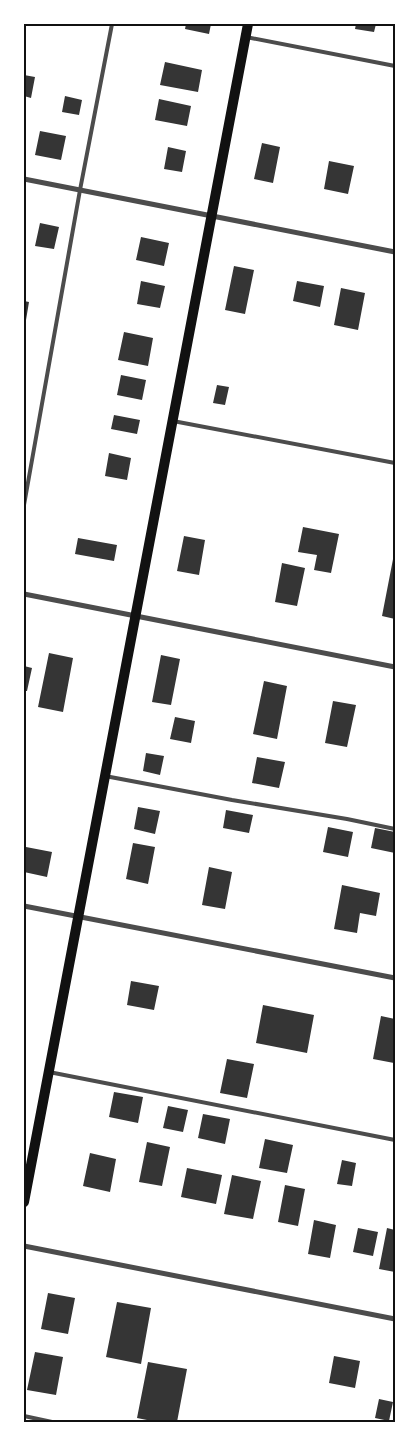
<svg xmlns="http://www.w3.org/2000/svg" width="419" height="1446" viewBox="0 0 419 1446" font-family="'Noto Sans',sans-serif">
<rect width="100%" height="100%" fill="#fff"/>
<!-- building -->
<path fill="#353535" d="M186,24H211L209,34L185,29Z
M356,24H376L374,32L355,29Z
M165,62L202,70L198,92L160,85Z
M24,75L35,77L31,98L24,96Z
M65,96L82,100L79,115L62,112Z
M159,99L191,106L187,126L155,120Z
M40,131L66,136L61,160L35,155Z
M262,143L280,147L273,183L254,179Z
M168,147L186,151L182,172L164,169Z
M329,161L354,166L348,194L324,189Z
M40,223L59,227L54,249L35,246Z
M141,237L169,243L164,266L136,260Z
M234,266L254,270L245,314L225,310Z
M141,281L165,286L160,308L137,304Z
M297,281L324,286L320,307L293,301Z
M341,288L365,293L358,330L334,325Z
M24,301L29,302L25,326H24Z
M124,332L153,338L148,366L118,360Z
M121,375L146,380L142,400L117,395Z
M217,385L229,387L225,405L213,403Z
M114,415L140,420L137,434L111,429Z
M109,453L131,458L127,480L105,476Z
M303,527L339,534L331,573L314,570L317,555L298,552Z
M184,536L205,540L199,575L177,571Z
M78,538L117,545L114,561L75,554Z
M394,554H395V619L382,616Z
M282,563L305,568L297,606L275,602Z
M49,653L73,658L63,712L38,707Z
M161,655L180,659L171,705L152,702Z
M24,666L32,668L27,691H24Z
M264,681L287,686L277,739L253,734Z
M333,701L356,705L347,747L325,743Z
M175,717L195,721L191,743L170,739Z
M146,753L164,756L160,775L143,771Z
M257,757L285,762L279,788L252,783Z
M138,807L160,811L155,834L134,829Z
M226,810L253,815L249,833L223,828Z
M328,827L353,832L348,857L323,852Z
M375,828L395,832V853L371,848Z
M133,843L155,847L148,884L126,879Z
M26,847L52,852L47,877L24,872V861Z
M209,867L232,872L225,909L202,905Z
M342,885L380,893L376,916L360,913L357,933L334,929Z
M131,981L159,986L154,1010L127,1005Z
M263,1005L314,1015L307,1053L256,1043Z
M381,1016L395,1019V1056L394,1063L373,1059Z
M227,1059L254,1064L247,1098L220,1093Z
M114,1092L143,1097L138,1123L109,1117Z
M168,1106L188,1110L183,1132L163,1128Z
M203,1114L230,1119L225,1144L198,1138Z
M265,1139L293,1145L287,1173L259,1168Z
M147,1142L170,1147L162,1186L139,1182Z
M90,1153L116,1159L110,1192L83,1186Z
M342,1160L356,1163L352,1186L337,1184Z
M187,1168L222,1175L216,1204L181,1197Z
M232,1175L261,1181L253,1219L224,1214Z
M285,1185L305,1189L298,1226L278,1222Z
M314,1220L336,1225L330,1258L308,1254Z
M358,1228L378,1232L373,1256L353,1252Z
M387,1228L395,1230V1272L379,1269Z
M48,1293L75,1298L68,1334L41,1329Z
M117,1302L151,1308L141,1364L106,1357Z
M35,1352L63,1357L56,1395L27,1390Z
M334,1356L360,1361L355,1388L329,1383Z
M148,1362L187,1369L177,1422H157L137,1418Z
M379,1399L393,1402L389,1421L375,1418Z"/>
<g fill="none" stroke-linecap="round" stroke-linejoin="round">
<!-- service -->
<path stroke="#4c4c4c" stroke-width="4" d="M246,37L395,66
M173,421L395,463
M24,505L80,190L112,24
M105,776L232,800L347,819L395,829
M49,1072L395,1140
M24,1416L52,1422"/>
<!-- minor -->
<path stroke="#4c4c4c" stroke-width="5" d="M24,179L395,252
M24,594L395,667
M24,906L395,978
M24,1246L395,1319"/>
<!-- secondary -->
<path stroke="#111" stroke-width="10" d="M24,1202L248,24"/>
</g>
<!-- border -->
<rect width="419" height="1446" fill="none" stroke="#ffffff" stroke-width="50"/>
<rect x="25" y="25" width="369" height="1396" fill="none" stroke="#111" stroke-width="2"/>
</svg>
